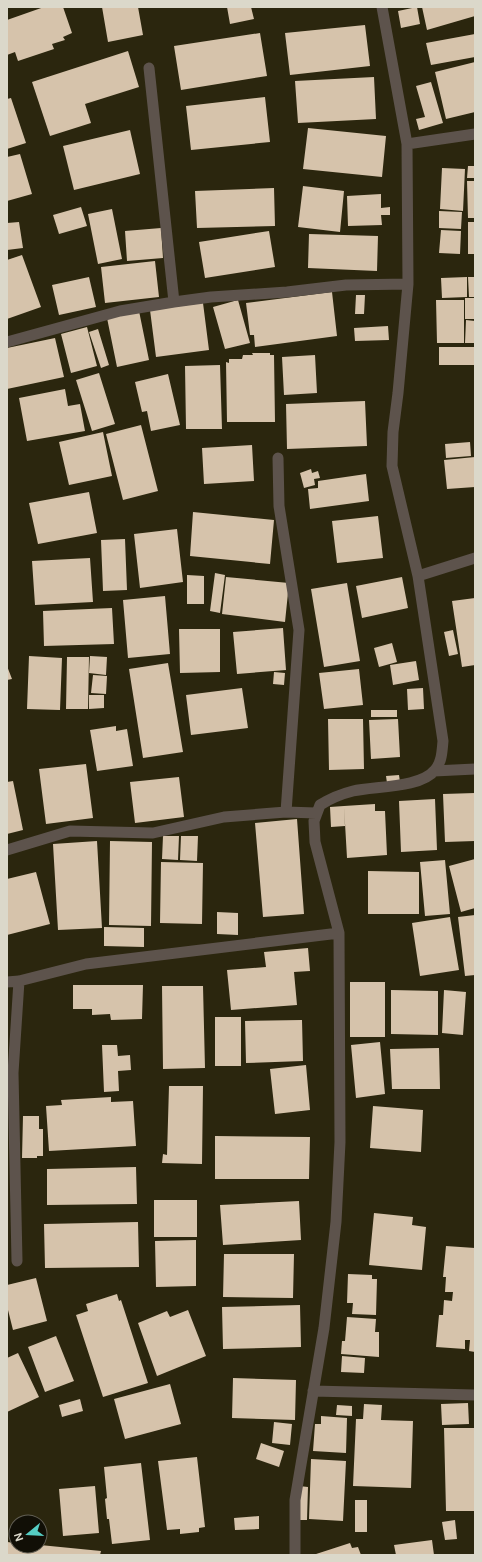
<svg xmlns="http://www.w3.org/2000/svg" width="482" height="1562" viewBox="0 0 482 1562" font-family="'DM Sans',sans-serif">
<rect width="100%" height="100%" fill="#2b260e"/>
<!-- building -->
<path fill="#d6c3ab" d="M44,7H63L72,33L63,37L65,40L52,44L54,49L18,61L15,52L7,55V20Z
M102,7H138L143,35L108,42Z
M227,7H251L254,19L230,24Z
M417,7L420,24L401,28L398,11Z
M422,7H475V16L427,30Z
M365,25L370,66L290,75L285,33Z
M260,33L267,76L181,90L174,46Z
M475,34V57L431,65L426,43Z
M128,51L139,87L85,104L91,123L50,136L32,82Z
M475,62V112L446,119L435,72Z
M374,77L376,119L298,123L295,81Z
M431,82L443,123L419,130L416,119L425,117L416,86Z
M265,97L270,142L191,150L186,106Z
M11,98L26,143L7,149V99Z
M308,128L386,136L382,177L303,169Z
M130,130L140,174L74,190L63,146Z
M20,154L32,194L7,201V157Z
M468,166H475V178H467Z
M442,168L465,169L463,211L440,209Z
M467,181H475V218H468Z
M303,186L344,191L340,232L298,227Z
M274,188L275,226L197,228L195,191Z
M381,194V208L390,207V215H381L382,225L348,226L347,196Z
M81,207L87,226L59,234L53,215Z
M112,209L122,259L98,264L88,214Z
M439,211L462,212L461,229L439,228Z
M19,222L23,248L7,250V223Z
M468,222H475V254H468Z
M161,228L163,258L127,261L125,231Z
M441,230L461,231L460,254L439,253Z
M269,231L275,267L205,278L199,242Z
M309,234L378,236L377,271L308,268Z
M22,255L41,307L7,319V260Z
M155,261L159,297L105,303L101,267Z
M89,277L96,307L59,315L52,285Z
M467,277V297L442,298L441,278Z
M468,277H475V297H469Z
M332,292L337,336L255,347L254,335H250L246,303Z
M356,295H365L364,314H355Z
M465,298H475V319H465Z
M238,300L250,343L225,349L213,307Z
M436,300H464V343H437Z
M203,303L209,350L156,357L150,310Z
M139,311L149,360L117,367L107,318Z
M466,320L475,321V343H465Z
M388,326L389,340L355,341L354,328Z
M87,327L97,366L71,373L61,334Z
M98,329L109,365L101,368L89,332Z
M55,338L64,377L7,389V348Z
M439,347H475V365H439Z
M252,353H270V355H274L275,422H227L226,362L229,363V359H242L243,355H253Z
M315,355L317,393L284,395L282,357Z
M220,365L222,429H186L185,366Z
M99,373L115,424L92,431L76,380Z
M168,374L180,425L151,431L147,411L142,412L135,382Z
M65,389L68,406L80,404L85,431L27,441L19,398Z
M365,401L367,446L287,449L286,404Z
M141,425L158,491L123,500L106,434Z
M103,432L112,476L69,485L59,442Z
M470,442L471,456L446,458L445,444Z
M252,445L254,481L204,484L202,448Z
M475,457V487L447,489L444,460Z
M311,469L312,473L318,471L320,478L314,479L315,485L304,488L300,473Z
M366,474L369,501L310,509L308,489L318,488V481Z
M89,492L97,533L38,544L29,503Z
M193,512L274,520L270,564L190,556Z
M378,516L383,558L337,563L332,521Z
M177,529L183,582L140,588L134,534Z
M125,539L127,590L103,591L101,540Z
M90,558L93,602L35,605L32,561Z
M215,573L225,575L220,613L210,611Z
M187,575L204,576V604H187Z
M226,577L289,583L285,622L222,614Z
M402,577L408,608L362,618L356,586Z
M347,583L360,661L324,667L311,589Z
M165,596L170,654L128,658L123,600Z
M475,598V665L462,667L452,601Z
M112,608L114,644L44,646L43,611Z
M283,628L286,670L237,674L233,632Z
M179,629H220V672L180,673Z
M453,630L458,654L449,656L444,632Z
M392,643L397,662L379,667L374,648Z
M29,656L62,658L60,710L27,709Z
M90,656L107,657L106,675L89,673Z
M67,657H89L88,709H66Z
M416,661L419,680L393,685L390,665Z
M168,663L183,752L143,758L129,669Z
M7,666L12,679L7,680Z
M359,669L363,705L324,709L319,673Z
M274,672L285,673L284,685L273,684Z
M93,675L107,676L106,694L91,693Z
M242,688L248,728L191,735L186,695Z
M423,688L424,709L408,710L407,689Z
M89,695H104V708L89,709Z
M371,710H397V717H371Z
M328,719H363L364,769L329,770Z
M398,719L400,757L371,759L369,720Z
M116,726V731L127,729L133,766L97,771L90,730Z
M86,764L93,818L46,824L39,769Z
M399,775L400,782L387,783L386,776Z
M179,777L184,817L135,823L130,782Z
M13,781L23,830L7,834V782Z
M475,793V841L445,842L443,794Z
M435,799L437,850L401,852L399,801Z
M375,804V811H385L387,855L347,858L344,806Z
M344,806L345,826L331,827L330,807Z
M297,819L304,914L263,917L255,823Z
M163,836H179L178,860L162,859Z
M181,836H198L197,861L180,860Z
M97,841L102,928L58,930L53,844Z
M110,841L152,842L151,926L109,925Z
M475,859V908L461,912L449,866Z
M445,860L450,914L425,916L420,862Z
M161,862L203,863L202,924L160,923Z
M368,871L419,872V914H368Z
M36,872L50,924L7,935V879Z
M217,912L238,913V935L217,934Z
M475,915V975L465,976L458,917Z
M450,917L459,970L420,976L412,923Z
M104,927L144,928V947L104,946Z
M308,948L310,971L294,972L297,1005L231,1010L227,970L266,967L264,952Z
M350,982H385V1037H350Z
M73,985H143L142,1019L111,1020L110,1014L92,1015V1009H73Z
M162,986H203L205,1068L163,1069Z
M391,990L438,991V1035L391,1034Z
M444,990L466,992L463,1035L442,1033Z
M215,1017H241V1066H215Z
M302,1020L303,1061L246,1063L245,1021Z
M380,1042L385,1094L356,1098L351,1045Z
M102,1045H117L118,1056L130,1055L131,1070L118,1071L119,1091L104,1092Z
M439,1048L440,1089H392L390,1049Z
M306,1065L310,1110L275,1114L270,1069Z
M169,1086H203L202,1164L162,1163L163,1154L167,1155Z
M111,1097V1102L133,1101L136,1146L49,1151L46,1106L62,1105L61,1100Z
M373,1106L423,1110L421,1152L370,1148Z
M23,1116H39V1129H43V1156H37V1158H22Z
M215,1136L310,1137L309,1179H215Z
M136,1167L137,1204L47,1205V1169Z
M154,1200H197V1237H154Z
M299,1201L301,1240L223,1245L220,1205Z
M374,1213L413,1217L412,1225L426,1227L422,1270L369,1265Z
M138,1222L139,1267L45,1268L44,1224Z
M196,1240V1286L156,1287L155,1241Z
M446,1246L475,1248V1352L469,1351L470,1340H465V1349L436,1347L439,1315H443L444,1300L452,1301L453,1292H445L446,1277H443Z
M224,1254H294L293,1298L223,1297Z
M348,1274L372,1275V1279H377L376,1315L352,1314L353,1303H347Z
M36,1278L47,1321L13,1330L7,1306V1285Z
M117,1294L119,1301L121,1300L148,1383L103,1397L76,1315L88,1311L86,1304Z
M300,1305L301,1347L223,1349L222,1307Z
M188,1310L206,1356L157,1376L138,1323L167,1311L170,1317Z
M347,1317L376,1319L375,1332H379V1357L341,1354L342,1341H345Z
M56,1336L74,1381L45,1392L28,1347Z
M18,1353L39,1397L7,1412V1358Z
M342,1356L365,1358L364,1373L341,1372Z
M233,1378L296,1380L295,1420L232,1418Z
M170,1384L181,1424L125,1439L114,1399Z
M80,1399L83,1411L62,1417L59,1405Z
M468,1403L469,1424L442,1425L441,1404Z
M364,1404L382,1405L381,1420L413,1421L411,1488L353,1486L356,1419H363Z
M337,1405L352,1406V1416L336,1415Z
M321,1416L347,1418L346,1453L313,1451L315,1424H321Z
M274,1422L292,1424L290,1445L272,1443Z
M444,1428H474L475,1511H446Z
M261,1443L284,1451L279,1467L256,1459Z
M197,1457L205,1527L199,1528V1532L180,1534V1529L167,1530L158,1461Z
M311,1459L346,1461L343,1521L309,1519Z
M141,1463L150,1540L112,1544L109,1519H107L105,1499L107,1498L104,1467Z
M95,1486L99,1533L63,1536L59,1489Z
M299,1486L308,1487L307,1520H298Z
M355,1500H367V1532H355Z
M259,1516V1529L235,1530L234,1518Z
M455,1520L457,1539L445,1540L442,1522Z
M432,1540L434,1555H396L394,1545Z
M7,1542L16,1543V1546L40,1545L101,1551L100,1555H7Z
M350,1543L352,1548L358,1547L361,1555H313Z"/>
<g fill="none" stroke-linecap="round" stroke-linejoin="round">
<!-- minor -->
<path stroke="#5d534c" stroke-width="11" d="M149,68L174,302
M407,144L475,134
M7,342L120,311L174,302L211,297L287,292L346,285L408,284
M278,458L279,506L299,630L286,812
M418,576L475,558
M434,771L475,769
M7,850L70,831L153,833L224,817L286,812L316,813
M7,982L19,981L86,964L339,933
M17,1261L13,1073L19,981
M313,1391L475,1395
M295,1555V1500L324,1328L336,1222L340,1142L339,933L315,842L314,821L320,805C331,798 341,794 353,791C375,786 421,788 435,770C442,762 442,751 443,741L418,576L392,466L393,432L398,393L408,284L407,144L382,7"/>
</g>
<!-- border -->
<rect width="482" height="1562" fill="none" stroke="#dbd8ca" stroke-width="16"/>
<!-- north arrow -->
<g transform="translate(28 1534) rotate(252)"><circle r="19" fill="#110f06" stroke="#625f54"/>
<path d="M0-3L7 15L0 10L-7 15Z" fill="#56cec4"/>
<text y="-6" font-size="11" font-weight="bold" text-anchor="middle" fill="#dbd8ca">N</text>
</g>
</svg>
